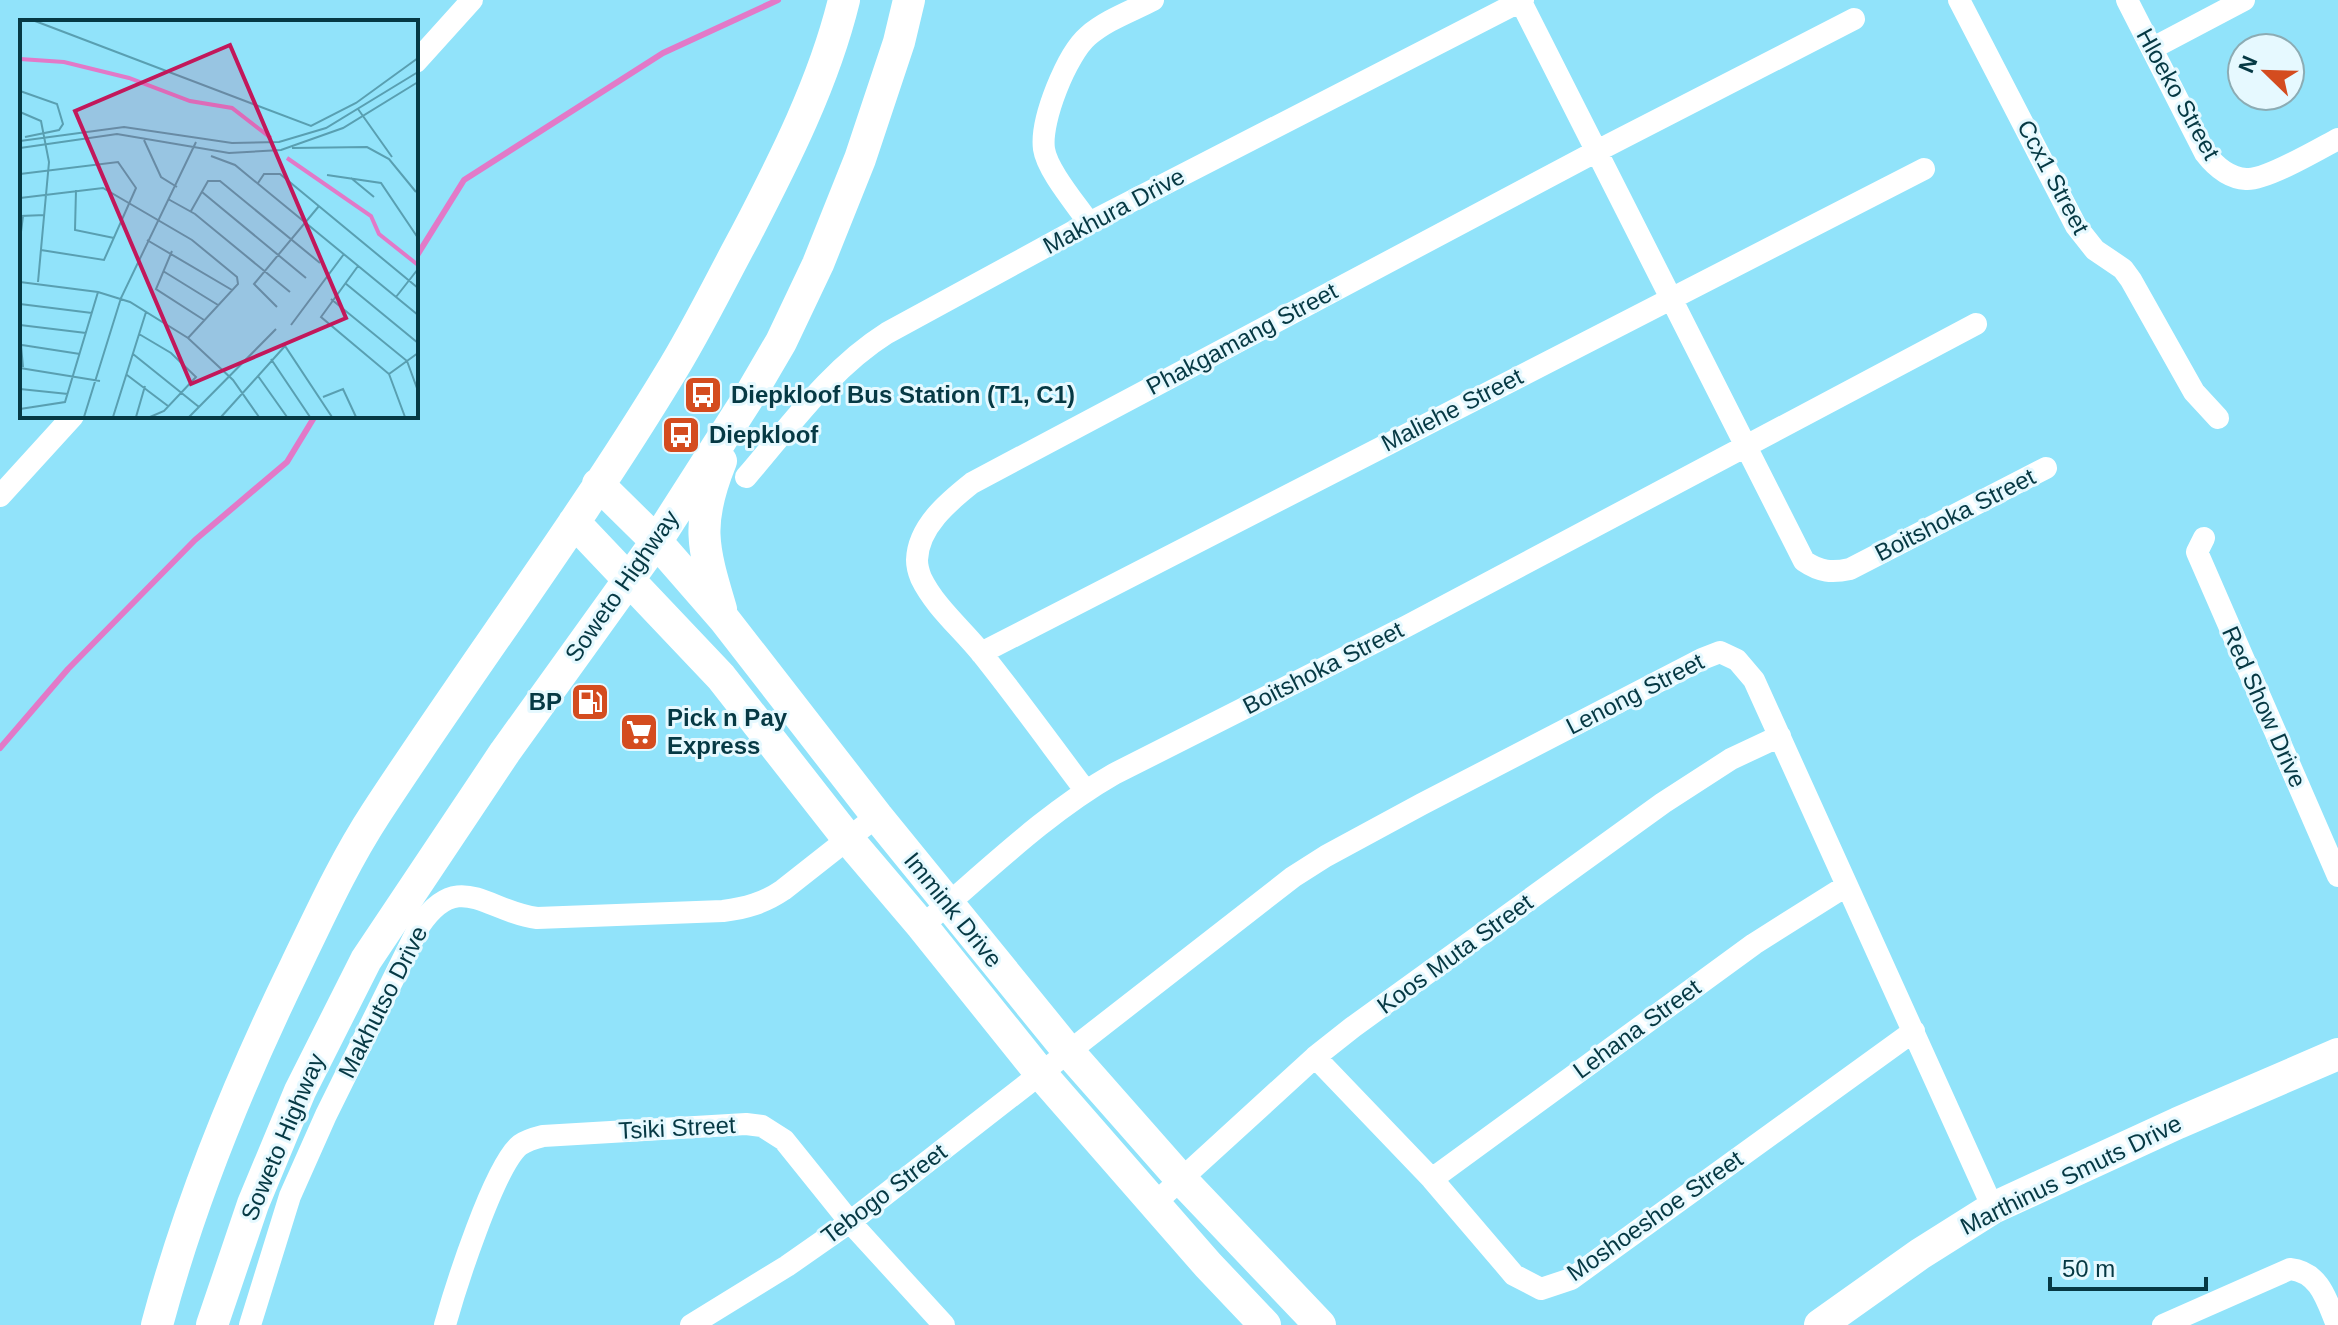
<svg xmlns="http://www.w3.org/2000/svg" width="2338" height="1325" viewBox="0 0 2338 1325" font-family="Arial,sans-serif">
<rect width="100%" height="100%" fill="#91e3fa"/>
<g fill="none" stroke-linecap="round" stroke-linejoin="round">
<!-- stream -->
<path stroke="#e279c8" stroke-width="6" d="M416,257L464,180L663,53L778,0
M0,748L68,669L195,540L287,462L315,416"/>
<!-- street -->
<path stroke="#fff" stroke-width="22" d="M1520,0L1804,561C1820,572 1832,573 1850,569L2046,468
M1959,0L2076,226L2095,250L2123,269L2131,280L2194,392L2218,418
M2127,0L2205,153C2215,166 2228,178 2246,179C2265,181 2319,149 2338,139
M2153,48L2244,0
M416,62L472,0
M1089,223C1076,204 1047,170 1044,149C1040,120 1067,54 1088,36C1106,20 1132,11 1153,0
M746,477C790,426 830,369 887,333L1089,223L1523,0
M0,496L73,416
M2204,538L2197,552L2338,876
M981,653L1924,169
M1085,790C1051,745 1018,699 982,654C962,629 935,607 921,578C919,573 917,566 917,560C918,527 948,502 972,483L1597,151L1854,19
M922,926C984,874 1044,814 1114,774L1407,626L1976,324
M1315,1057L1432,1179L1514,1275L1541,1289L1571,1279L1914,1031
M1432,1179L1754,944L1846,886
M1154,1204L1315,1057L1353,1027L1663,803L1731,759L1780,736
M250,1325L290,1196L326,1115L420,925C459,868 487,912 537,918L723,911C746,908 764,903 783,890L877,816
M445,1325C455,1289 494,1166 520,1145C527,1140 535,1138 543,1136L746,1124L762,1126L784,1140L850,1222L944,1325
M691,1325L787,1266L850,1222L1293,877L1326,856L1422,804L1702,659L1720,652L1737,660L1754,680L1993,1208
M2163,1325L2290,1269C2320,1272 2327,1301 2337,1325"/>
<!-- secondary -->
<path stroke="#fff" stroke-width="32" d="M598,484L656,541L724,619L877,816L1068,1051L1180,1178L1320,1325
M574,522L721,677L848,839L922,926L1041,1074L1208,1265L1265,1325
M721,609C702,546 696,523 721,461
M157,1325C190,1201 239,1082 295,967C320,915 344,862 376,813C472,666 578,525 669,375C697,330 720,282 745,236C784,161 824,82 844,0
M212,1325L253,1204L300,1091L366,960L505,752L658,539L750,395L781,342L818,264L860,159L899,42L909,0
M1820,1325L1920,1254L1993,1208L2178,1123L2338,1054"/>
</g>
<!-- icons -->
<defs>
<g id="bus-square" transform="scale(2)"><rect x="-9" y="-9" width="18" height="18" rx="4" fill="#d44c1f" stroke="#e6f9ff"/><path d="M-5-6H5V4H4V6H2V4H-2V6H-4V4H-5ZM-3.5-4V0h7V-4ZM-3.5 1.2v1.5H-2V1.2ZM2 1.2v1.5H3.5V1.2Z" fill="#fff"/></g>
<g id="fuel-square" transform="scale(2)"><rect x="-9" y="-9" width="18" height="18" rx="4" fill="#d44c1f" stroke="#e6f9ff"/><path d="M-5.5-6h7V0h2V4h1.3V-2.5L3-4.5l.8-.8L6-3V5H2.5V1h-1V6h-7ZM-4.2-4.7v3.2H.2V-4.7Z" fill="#fff"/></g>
<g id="supermarket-square" transform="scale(2)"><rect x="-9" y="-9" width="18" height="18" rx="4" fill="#d44c1f" stroke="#e6f9ff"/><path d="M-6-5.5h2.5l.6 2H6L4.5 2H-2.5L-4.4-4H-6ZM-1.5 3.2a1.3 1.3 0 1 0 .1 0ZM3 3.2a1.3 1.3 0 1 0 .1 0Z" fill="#fff"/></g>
</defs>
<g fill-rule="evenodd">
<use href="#bus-square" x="703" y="395"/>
<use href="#bus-square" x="681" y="435"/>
<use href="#fuel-square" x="590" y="702"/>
<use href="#supermarket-square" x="639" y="732"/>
</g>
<g text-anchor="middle" stroke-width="6" stroke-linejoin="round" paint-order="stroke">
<!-- street labels -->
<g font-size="24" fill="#063944" stroke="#e6f9ff">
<text transform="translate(2178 94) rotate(61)" y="8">Hloeko Street</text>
<text transform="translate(2053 177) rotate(62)" y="8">Ccx1 Street</text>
<text transform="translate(1114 211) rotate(-28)" y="8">Makhura Drive</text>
<text transform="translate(1242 339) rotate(-28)" y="8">Phakgamang Street</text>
<text transform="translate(1452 410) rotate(-27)" y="8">Maliehe Street</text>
<text transform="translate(1955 515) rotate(-27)" y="8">Boitshoka Street</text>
<text transform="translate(622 586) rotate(-55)" y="8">Soweto Highway</text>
<text transform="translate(1323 668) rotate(-27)" y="8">Boitshoka Street</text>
<text transform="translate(1635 694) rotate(-27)" y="8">Lenong Street</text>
<text transform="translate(2264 707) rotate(66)" y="8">Red Show Drive</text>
<text transform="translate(953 910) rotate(51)" y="8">Immink Drive</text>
<text transform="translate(1455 954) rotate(-36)" y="8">Koos Muta Street</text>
<text transform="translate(383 1002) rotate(-63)" y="8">Makhutso Drive</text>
<text transform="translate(1637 1029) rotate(-36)" y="8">Lehana Street</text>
<text transform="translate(677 1128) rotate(-3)" y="8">Tsiki Street</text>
<text transform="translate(283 1137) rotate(-67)" y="8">Soweto Highway</text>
<text transform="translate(2071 1175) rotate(-26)" y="8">Marthinus Smuts Drive</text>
<text transform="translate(884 1194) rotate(-37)" y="8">Tebogo Street</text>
<text transform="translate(1655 1216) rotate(-35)" y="8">Moshoeshoe Street</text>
</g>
<!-- poi labels -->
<g font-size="24" font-weight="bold" fill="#063944" stroke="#e6f9ff" text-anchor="start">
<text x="731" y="403">Diepkloof Bus Station (T1, C1)</text>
<text x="709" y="443">Diepkloof</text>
<text x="562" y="710" text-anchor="end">BP</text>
<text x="667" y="726">Pick n Pay<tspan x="667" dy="28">Express</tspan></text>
</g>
</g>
<!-- overview -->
<g transform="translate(20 20)">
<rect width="398" height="398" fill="#91e3fa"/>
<path fill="none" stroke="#e279c8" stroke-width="4" d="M0,39L44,42L109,58L170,81L212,88L251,118M267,138L351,196L359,214L398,245"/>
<path fill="none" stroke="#599fb1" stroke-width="2" d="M15,1L291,106L336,83L398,38M0,71L37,84L43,104L39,110L5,117M338,89L372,137M0,92L21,101L29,142L18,262M124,120L141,157L157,167M0,121L104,107L212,123L259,122L306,108L398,52M0,128L97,114L209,133L261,130L323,108L398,62M272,128L347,127L369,139L396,172M191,136L215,145L398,295M0,154L98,142L116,168L84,240L21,230M307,155L361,163L398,218M331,158L354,177M238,163L244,154H260L398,268M56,170L55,210L94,218M182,172L286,258M0,178L83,168L172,220L217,257L218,264L168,318M148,179L175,194L270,272M171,191L188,161H200L300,243M0,196L25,195M0,220L3,196M127,220L212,270M152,231L136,269L184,300M338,246L301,297L369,354L385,397M143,251L198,285M0,262L78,272L110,282L168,318L213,360L239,397M325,263L398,323M376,277L398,249M311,279L387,341L398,371M0,284L72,293M257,287L234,264L299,186M0,305L66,313M271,305L324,234M119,314L151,333L176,357L144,391L130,397M0,315L3,347M2,325L60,334M113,334L179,387M251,339L290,397M0,348L80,361M369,354L398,333M107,355L148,386M238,356L267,397M0,369L48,374M303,377L323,369L336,397M0,389L45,382L78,272M64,397L101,278L176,122M93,397L126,292M116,397L125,366M169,397L256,309M201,397L265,326L312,397"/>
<path fill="#c2185b" fill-opacity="0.15" stroke="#c2185b" stroke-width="4" d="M210,25L326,298L171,364L55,91Z"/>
<rect width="398" height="398" fill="none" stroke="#063944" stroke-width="4"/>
</g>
<!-- north arrow -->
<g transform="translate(2266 72) rotate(293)"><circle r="38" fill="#e6f9ff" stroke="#8cacb4" stroke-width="2"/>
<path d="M0-6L14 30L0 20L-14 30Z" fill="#d44c1f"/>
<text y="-12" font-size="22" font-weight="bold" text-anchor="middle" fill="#063944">N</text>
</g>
<!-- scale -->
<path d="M2050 1277v12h156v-12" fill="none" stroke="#063944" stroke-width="4"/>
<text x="2062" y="1277" font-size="24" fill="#063944" stroke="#e6f9ff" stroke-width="6" paint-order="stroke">50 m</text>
</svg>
